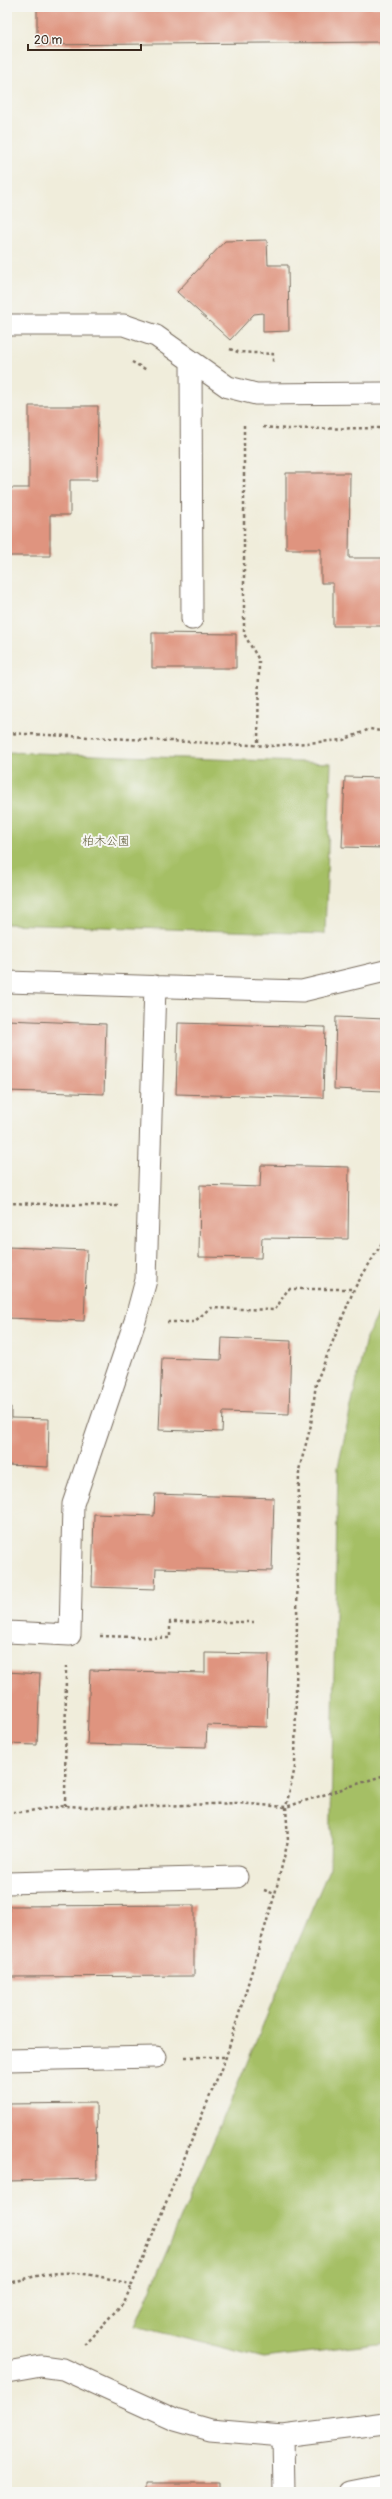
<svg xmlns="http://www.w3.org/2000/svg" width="392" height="2499" viewBox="0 0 392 2499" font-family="Pangolin,'Klee One',sans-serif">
<rect width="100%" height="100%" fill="#f6f6f2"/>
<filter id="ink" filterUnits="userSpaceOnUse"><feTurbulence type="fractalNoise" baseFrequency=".025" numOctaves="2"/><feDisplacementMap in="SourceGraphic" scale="8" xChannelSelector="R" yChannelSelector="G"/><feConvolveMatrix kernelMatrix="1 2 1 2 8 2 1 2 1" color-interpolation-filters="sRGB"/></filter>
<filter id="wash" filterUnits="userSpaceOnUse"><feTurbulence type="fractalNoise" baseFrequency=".012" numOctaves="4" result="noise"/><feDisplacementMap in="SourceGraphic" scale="16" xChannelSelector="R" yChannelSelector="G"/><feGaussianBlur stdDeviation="0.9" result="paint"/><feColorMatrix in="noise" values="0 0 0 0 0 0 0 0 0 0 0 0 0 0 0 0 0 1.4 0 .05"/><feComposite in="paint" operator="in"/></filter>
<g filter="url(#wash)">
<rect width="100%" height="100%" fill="#f0eddb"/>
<!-- green -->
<path fill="#a5bf65" stroke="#707442" d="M7,752L331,763L325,934L7,924Z
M385,1301V2343L264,2358L135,2326L330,1867L338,1467L366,1338Z"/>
<g id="blocks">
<!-- building -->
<path fill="#df947f" d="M37,7H385V42L37,45Z
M267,240L268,265H288L289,331L263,332V313L254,314L230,340L177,292L225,241Z
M29,406H98L97,480H70V515H50V556H7V488H29Z
M286,473H350L349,558H385V626H333V583H321V549H286Z
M152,633L236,634V668H152Z
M345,777L385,778V848L342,847Z
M336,1017L385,1019V1091L334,1089Z
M7,1020L106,1024L104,1094L7,1091Z
M178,1023L325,1027L323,1098L176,1094Z
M261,1165L349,1167L348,1239L262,1238L261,1258L199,1257L200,1185L260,1187Z
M7,1247L87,1250L84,1321L7,1318Z
M222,1338L291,1341L289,1414L223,1412L222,1432L159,1430L162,1358L221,1360Z
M7,1407H11V1418L49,1419L48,1467L7,1465Z
M155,1494L274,1498L272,1571L156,1568L155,1589L92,1587L94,1514L154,1516Z
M205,1653L269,1654L267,1727L207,1725L206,1747L87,1744L90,1670L205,1673Z
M7,1672L40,1674L37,1745L7,1744Z
M194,1905V1976L10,1977L9,1906Z
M96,2103L97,2179L7,2181V2104Z
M146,2483H219V2492H146Z"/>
</g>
</g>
<g filter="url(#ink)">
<use href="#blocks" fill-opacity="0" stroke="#7a6e60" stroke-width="1"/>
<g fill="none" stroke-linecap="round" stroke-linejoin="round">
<!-- lane casing -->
<g stroke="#7a6e60" stroke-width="23">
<path id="lane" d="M7,325H124L156,336L228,387L256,394L385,393
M191,361L192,619
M7,982L302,991L385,971
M7,1632L70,1635L73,1504L135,1321L146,1280L155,986
M7,1883L237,1877
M7,2060L156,2057
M7,2372L41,2366L63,2369L175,2420L210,2430L283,2436L385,2423
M283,2436L284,2492
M350,2492L385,2485"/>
</g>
<!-- path -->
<path stroke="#7a6e60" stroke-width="2.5" stroke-dasharray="3 3" stroke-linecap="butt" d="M230,349L238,352L273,354V363
M132,362L147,370
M244,425V634L259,660L258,745
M263,427L286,429L385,428
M7,733L271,746L343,740L370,729L385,732
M7,1203L118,1206
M167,1322H194L210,1308L275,1310L288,1289H354
M100,1636L170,1638V1622H254
M65,1806L66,1666
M7,1812H21L65,1806L108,1808L237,1803L286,1807L385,1775
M264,1890L275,1894
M185,2057H226
M7,2284C58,2268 81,2270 132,2285L226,2057L275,1894L288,1841L286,1807L295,1767L299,1470L311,1425L316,1383L354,1289L385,1238
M84,2345L124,2302L132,2285"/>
<!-- lane -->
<use href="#lane" stroke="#fff" stroke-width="21"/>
</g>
</g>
<g text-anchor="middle" stroke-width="4" stroke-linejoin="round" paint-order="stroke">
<!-- park labels -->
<g font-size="12" fill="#5b5733" stroke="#f6f6f2">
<text x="106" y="845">柏木公園</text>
</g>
</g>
<!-- margin -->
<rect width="392" height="2499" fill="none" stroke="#f6f6f2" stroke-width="24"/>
<!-- scale -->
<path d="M28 44v6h113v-6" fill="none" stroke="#3b2a1e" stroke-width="2"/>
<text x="34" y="44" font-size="12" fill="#3b2a1e" stroke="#f6f6f2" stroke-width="3" paint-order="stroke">20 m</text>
</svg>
